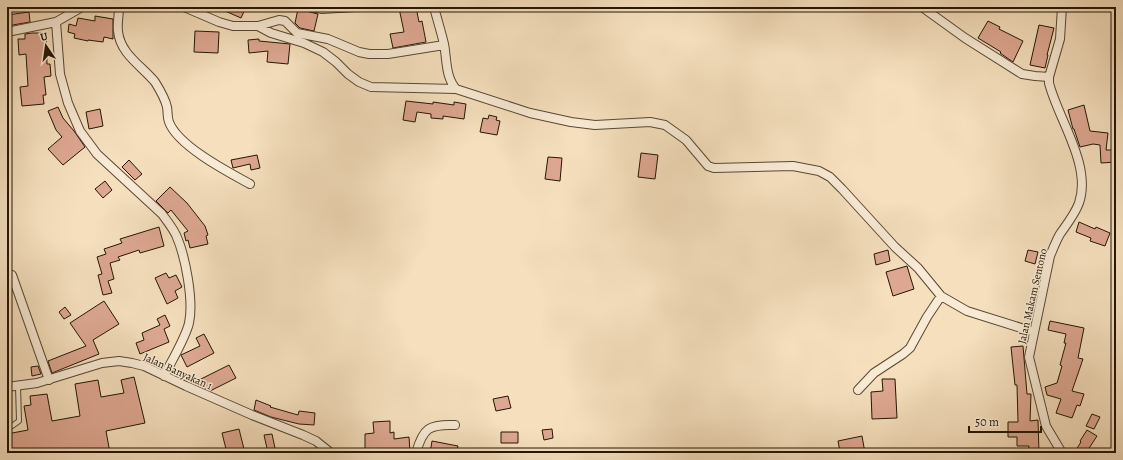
<svg xmlns="http://www.w3.org/2000/svg" width="1123" height="460" viewBox="0 0 1123 460" font-family="Alegreya,serif">
<rect width="100%" height="100%" fill="#f5dfbd"/>
<filter id="stains"><feTurbulence type="fractalNoise" baseFrequency=".005" numOctaves="4"/><feColorMatrix values="0 0 0 0 .2 0 0 0 0 .09 0 0 0 0 .02 0 0 0 .5 -.17"/></filter>
<radialGradient id="worn" r=".72"><stop offset=".6" stop-color="#630" stop-opacity="0"/><stop offset="1" stop-color="#630" stop-opacity=".3"/></radialGradient>
<!-- building -->
<path fill="#dda791" stroke="#241604" d="M216,7H246L241,18Z
M405,7H416L419,22L422,21L426,42L393,48L390,34L404,32L399,8Z
M298,9L318,14L314,31L300,28L295,23Z
M29,12L30,22L7,26V15Z
M95,16L113,19V39L104,37L103,42L88,40V41L74,38L75,34L68,32L69,24L76,26L78,18L95,21Z
M988,21L1000,27L999,29L1023,41L1013,62L1000,53L1001,52L978,38Z
M1039,25L1054,28L1047,55H1048L1045,68L1030,65Z
M195,31L219,32L218,53L194,52Z
M32,33H46L47,64H50L51,76L44,77L46,95H43L44,104L22,106L20,87L28,86L26,54L19,55L18,39H25V34Z
M259,39V41L290,44L288,64L267,62L268,51L249,53L248,40Z
M406,101L433,104V102L454,105V102L466,104L464,119L443,116V119L431,118V114L417,112L415,122L403,120Z
M1084,105L1090,131L1108,133L1106,150H1116V162L1101,163L1100,145L1093,144L1080,147L1074,129H1073L1068,110Z
M58,107L63,118L74,131L85,147L63,165L48,149L62,137L56,130L48,111Z
M100,109L103,126L89,129L86,112Z
M489,115L497,117L496,120L500,121L497,135L480,132L483,118L488,119Z
M641,153L658,155L655,179L638,177Z
M257,155L260,168L251,170L250,164L233,168L231,160Z
M548,157L562,158L560,181L545,179Z
M129,160L142,174L135,180L122,167Z
M105,181L112,190L103,198L95,189Z
M170,187L187,203L205,226L208,235L206,236L208,244L190,248L188,240L186,241L184,233L188,231L171,210L168,213L156,201Z
M1079,222L1095,229L1096,227L1110,233L1105,246L1090,241L1091,238L1076,232Z
M159,227L164,246L140,253L139,250L118,257L120,260L110,263L114,279L108,281L112,293L103,295L98,275L102,274L97,257L106,254L104,249L122,243L120,239Z
M888,250L890,261L876,265L874,254Z
M1028,250L1038,252L1035,264L1025,261Z
M907,266L914,289L893,296L886,272Z
M166,273L169,278L176,275L182,287L175,291L178,298L167,304L155,278Z
M104,301L119,324L93,340L99,354L52,373L48,361L86,346L70,323Z
M65,307L71,315L64,319L59,312Z
M165,315L170,326L164,329L169,342L140,354L136,343L144,340L142,333L160,325L157,319Z
M1050,321L1084,328L1078,358L1083,359L1072,391L1084,394L1080,406L1077,405L1072,418L1056,413L1061,399L1047,395L1045,387L1057,383L1062,366L1060,365L1066,343H1064L1066,334L1048,330Z
M204,334L214,353L187,367L181,355L200,346L196,338Z
M1023,346L1027,394H1031L1030,421L1038,420L1039,453H1028L1029,446H1017V437H1008V422H1018L1017,385H1015L1011,347Z
M229,365L236,378L210,391L203,387L199,380Z
M38,366L41,374L32,376L31,367Z
M134,377L145,423L106,431L110,453H86L85,450L71,453H7V434L28,430L24,406L31,405L30,396L47,394L52,421L80,416L75,384L98,380L101,397L124,393L121,380Z
M882,379H895L897,418L872,419L871,392L883,391Z
M508,396L511,408L496,411L493,399Z
M256,400L271,406L270,407L298,415L299,411L315,413L314,425L299,424L271,417L254,410Z
M1092,414L1100,417L1094,429L1086,426Z
M390,421V433L394,432V439L409,437L410,452L365,453V434L374,433L373,422Z
M239,429L245,453H227L222,433Z
M552,429L553,438L544,440L542,430Z
M1087,430L1097,436L1086,453H1074L1081,442L1080,441Z
M501,432H518V443H501Z
M272,434L276,453H268L264,435Z
M862,436L865,453H849L848,450L840,452L838,441Z
M432,441L458,446L456,453H430Z"/>
<g fill="none" stroke-linecap="round" stroke-linejoin="round">
<!-- lane casing -->
<g stroke="#584832" stroke-width="6">
<path id="lane" d="M7,427L12,426L19,421L18,386"/>
</g>
<!-- street casing -->
<g stroke="#584832" stroke-width="10">
<path id="street" d="M82,7L56,22L60,74L68,103L80,131L97,154L162,214C167,221 172,227 176,235C185,255 194,300 189,323C186,337 171,362 164,376
M119,7C119,15 117,24 118,31C120,54 142,66 155,82C160,90 165,98 167,107C168,112 167,117 169,122C178,146 228,172 250,184
M184,7L219,22L233,26H258L271,33L304,43L323,52L336,62L348,74L359,82L371,87L456,89
M311,7L322,9L355,7
M434,7C437,19 441,31 444,44C447,59 445,76 456,89L530,113L571,122L595,125L650,122L665,125L686,140L708,166L714,168L793,166L819,171L830,177L842,189L895,247L918,268L941,296L967,311L1034,332
M922,7L965,38L1022,74L1035,76L1049,77
M258,26L279,20L285,21L297,33L328,39L359,52L369,54H388L444,45
M7,32L56,22
M12,275L49,380
M7,387L37,383L102,363L119,361L132,363L144,366L186,386L252,415L303,435L316,441L331,453
M858,390L874,373L903,354L910,348L927,317L941,296
M416,453C423,428 429,424 455,425
M1062,453L1046,426L1029,357L1050,256C1053,249 1056,241 1060,234C1067,224 1075,214 1079,203C1092,165 1058,119 1049,83V77L1060,39L1062,7"/>
</g>
<!-- lane -->
<use href="#lane" stroke="#f8ead4" stroke-width="4"/>
<!-- street -->
<use href="#street" stroke="#f8ead4" stroke-width="8"/>
</g>
<g text-anchor="middle" stroke-width="3" stroke-linejoin="round" paint-order="stroke">
<!-- street labels -->
<g font-size="11" fill="#241604" stroke="#f8ead4">
<text transform="translate(1032 296) rotate(-77)" y="4">Jalan Makam Sentono</text>
<text transform="translate(178 371) rotate(24)" y="4">Jalan Banyakan 1</text>
</g>
</g>
<!-- margin -->
<rect width="1123" height="460" fill="none" stroke="#f5dfbd" stroke-width="24"/>
<rect x="8" y="8" width="1107" height="444" fill="none" stroke="#241604" stroke-width="2"/>
<rect x="12" y="12" width="1099" height="436" fill="none" stroke="#241604"/>
<!-- north arrow -->
<g transform="translate(46 46) rotate(347)" stroke="#f8ead4" stroke-width="3" paint-order="stroke">
<path d="M0-3L7 15L0 10L-7 15Z" fill="#241604"/>
<text y="-6" font-size="11" font-weight="bold" text-anchor="middle" fill="#241604">U</text>
</g>
<!-- scale -->
<path d="M969 426v6h72v-6" fill="none" stroke="#241604" stroke-width="2"/>
<text x="975" y="426" font-size="12" fill="#241604" stroke="#f8ead4" stroke-width="3" paint-order="stroke">50 m</text>
<rect width="100%" height="100%" filter="url(#stains)"/>
<rect width="100%" height="100%" fill="url(#worn)"/>
</svg>
